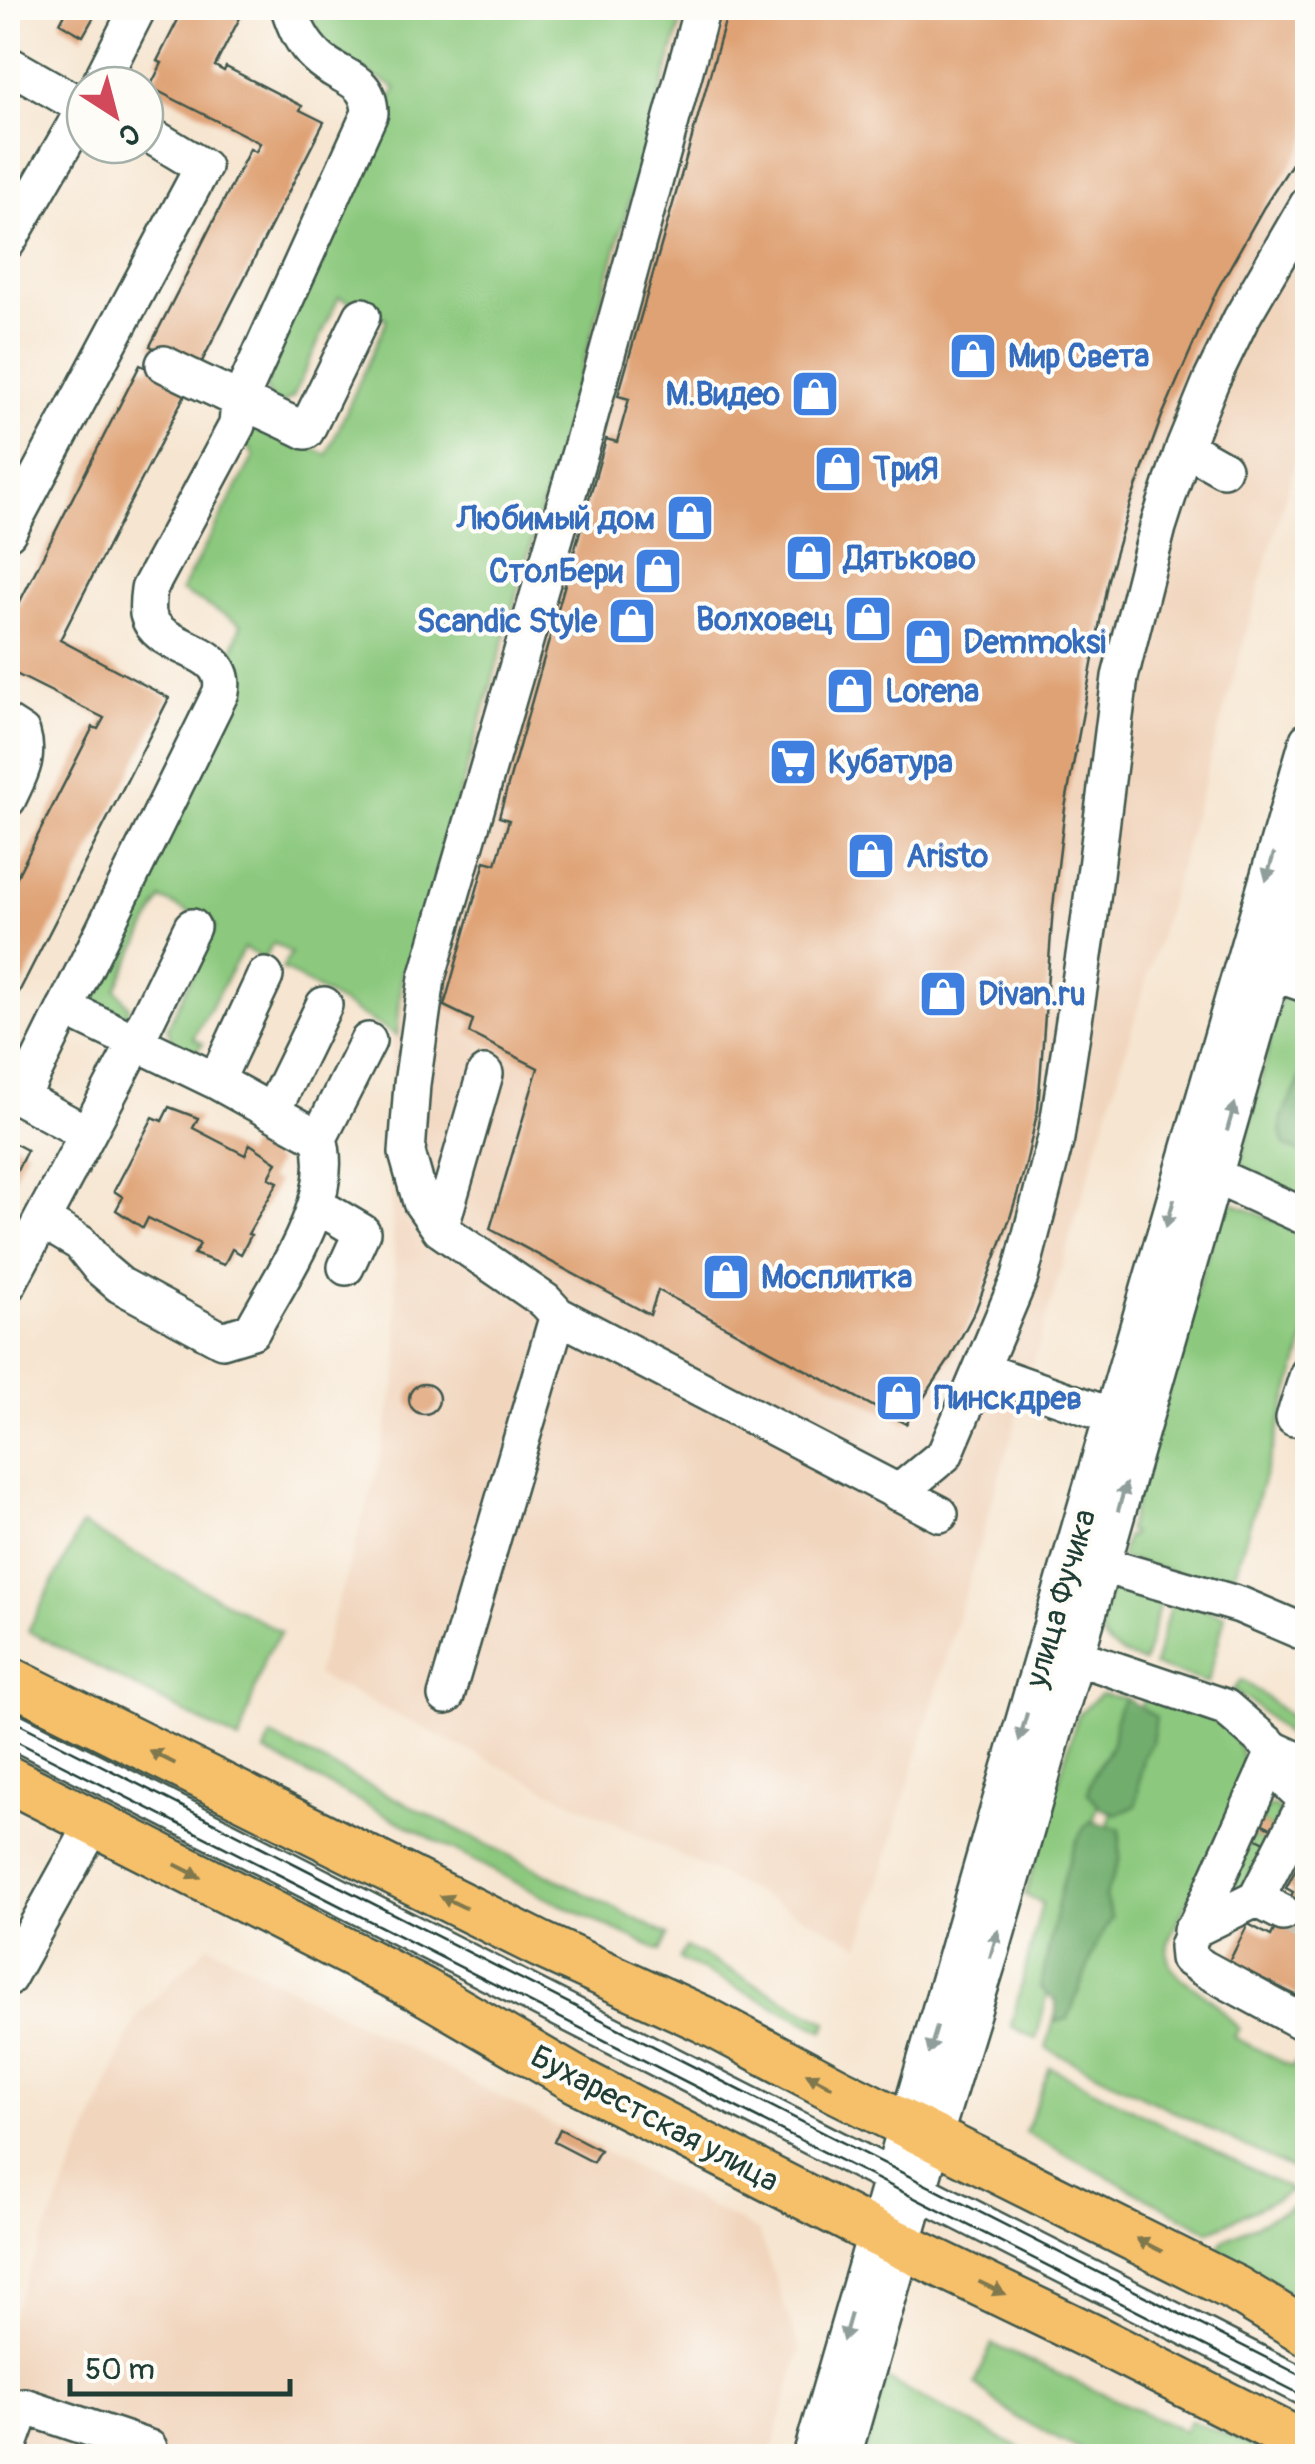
<svg xmlns="http://www.w3.org/2000/svg" width="1315" height="2464" viewBox="0 0 1315 2464" font-family="Pangolin,sans-serif">
<rect width="100%" height="100%" fill="#fdfcf7"/>
<filter id="ink" filterUnits="userSpaceOnUse"><feTurbulence type="fractalNoise" baseFrequency=".01" numOctaves="2"/><feDisplacementMap in="SourceGraphic" scale="20" xChannelSelector="R" yChannelSelector="G"/><feConvolveMatrix kernelMatrix="1 2 1 2 8 2 1 2 1" color-interpolation-filters="sRGB"/></filter>
<filter id="wash" filterUnits="userSpaceOnUse"><feTurbulence type="fractalNoise" baseFrequency=".0048" numOctaves="4" result="noise"/><feDisplacementMap in="SourceGraphic" scale="40" xChannelSelector="R" yChannelSelector="G"/><feGaussianBlur stdDeviation="2.25" result="paint"/><feColorMatrix in="noise" values="0 0 0 0 0 0 0 0 0 0 0 0 0 0 0 0 0 1.4 0 .05"/><feComposite in="paint" operator="in"/></filter>
<g filter="url(#wash)">
<rect width="100%" height="100%" fill="#f6e5d0"/>
<!-- built -->
<path fill="#f1d5bd" d="M640,8H1307V420L1163,924L861,1945L316,1675L378,1468L399,1366L390,1179L393,974Z
M208,1945L759,2232L800,2351L770,2456H8V2322L136,2018Z"/>
<!-- green -->
<path fill="#8cc97e" stroke="#568359" stroke-width="2.5" d="M305,8H685L411,964L402,972L397,1036L282,968L291,953L273,943L264,959L244,948L193,1038L203,1044L193,1053L176,1048L167,1028L216,926L161,899L116,989L129,1006L126,1021L90,1008L85,991L244,675V667L230,658L241,624L181,591L254,456L242,437L249,428L261,422L327,455L387,319L339,297L293,397L282,404L272,400L266,389L273,361L396,88L329,53Z
M1288,994L1307,997V1199L1244,1168L1241,1162L1279,1003Z
M1223,1199L1307,1234V1333L1236,1570L1229,1579L1218,1584L1120,1558L1126,1536L1130,1537L1132,1533L1127,1531Z
M82,1525L281,1632L265,1657L239,1741L28,1631Z
M1112,1583L1162,1595L1144,1663C1088,1642 1098,1634 1112,1583Z
M1172,1599L1225,1615L1208,1683L1154,1666Z
M1241,1680C1265,1693 1282,1715 1307,1726V1753L1251,1702L1232,1691Z
M1101,1694L1126,1698L1036,2039L1011,2026L1042,1903L1025,1895L1078,1714Z
M1144,1696C1201,1713 1259,1722 1241,1797L1170,1937C1158,1972 1188,1980 1210,1999C1221,2007 1229,2019 1239,2029L1234,2037L1292,2067L1296,2061L1307,2066V2177L1046,2048Z
M271,1736L668,1935L660,1951L540,1895L265,1752Z
M1274,1806L1280,1810L1278,1821L1244,1887L1236,1892L1231,1888V1880L1253,1836L1265,1842L1273,1829L1259,1822L1268,1807Z
M686,1947L827,2022L824,2031L679,1959Z
M1050,2067L1293,2191L1209,2231L1025,2132Z
M1307,2200V2305L1217,2250L1225,2239Z
M992,2344L1184,2431L1190,2420L1277,2456H1094L1015,2417L975,2384Z
M886,2379L1035,2456H864Z"/>
<!-- forest -->
<path fill="#71ad6d" stroke="#487550" stroke-width="2.5" d="M1307,1028V1154L1286,1147C1272,1116 1291,1105 1300,1079C1305,1064 1302,1045 1304,1030Z
M1126,1698L1156,1717L1152,1743L1143,1757L1136,1806L1118,1814L1102,1809L1088,1793C1093,1767 1105,1762 1112,1742C1118,1723 1111,1715 1126,1698Z
M1091,1821L1120,1829V1858L1105,1897L1112,1918L1098,1941L1068,2019L1056,2022V2002L1040,1987C1051,1950 1063,1841 1091,1821Z"/>
<g id="blocks">
<!-- building -->
<path fill="#dfa275" d="M68,8H90L97,11L83,36L60,23Z
M184,8H245L215,66L224,71L226,67L302,106L300,110L324,122L60,640L169,698L19,992L8,986V894L93,727L98,729L104,718L8,670V625L140,365L149,369L159,351L150,346L250,149L256,152L260,143L150,87L162,63L157,61Z
M729,8H1308V139L1264,207L1217,290L1162,416L1130,504L1108,579L1065,808L1053,907L1038,1109L1025,1168L1010,1218L976,1309L949,1360L906,1424L658,1290L650,1315L490,1229L538,1068L469,1033L473,1020L444,1006L485,861L496,864L509,820L499,817L606,439L617,442L629,399L618,396Z
M169,1107L198,1118L193,1128L245,1155L250,1144L277,1162L269,1178L278,1182L248,1234L251,1235L241,1254L232,1249L224,1265L194,1254L200,1244L148,1218L143,1228L116,1210L123,1197L114,1191L153,1117L162,1121Z
M8,1140L27,1150L8,1189Z
M409 1399a15 15 0 1 1 30 0a15 15 0 1 1-30 0Z
M1259,1822L1273,1829L1265,1842L1253,1836Z
M1308,1846V2001L1229,1962L1248,1924L1271,1936L1293,1892L1286,1888Z
M560,2129L600,2150L593,2162L554,2142Z"/>
</g>
</g>
<g filter="url(#ink)">
<use href="#blocks" fill-opacity="0" stroke="#3f564b" stroke-width="2.5"/>
<g fill="none" stroke-linecap="round" stroke-linejoin="round">
<!-- minor-tunnel -->
<path stroke="#cbc3b1" stroke-width="35" stroke-dasharray="35 18" stroke-linecap="butt" d="M1283,1913L1308,1926"/>
<!-- minor casing -->
<g stroke="#3f564b" stroke-width="40">
<path id="minor" d="M702,8L582,445L427,978L412,1084L407,1153L421,1202L440,1229L545,1301L558,1315L940,1514
M8,64L85,108
M99,85L138,8
M8,241L85,108
M164,364C211,388 259,408 306,431L362,316
M1184,447L1223,469
M8,532L203,167L145,132
M8,724L22,733C30,759 19,775 8,799
M1253,966L1308,985
M216,1081L265,976
M8,1091L86,1133
M21,1098L221,692C230,645 157,653 148,614C147,606 148,596 149,589L237,425L239,402L370,113C369,76 339,79 317,57C302,43 295,27 289,8
M273,1110L324,1005
M319,1138L368,1041
M1194,1170L1215,1176L1308,1218
M318,1206L362,1232L346,1267
M42,1220L80,1243L100,1268L120,1285L222,1340L252,1331C281,1276 337,1201 319,1138L216,1081L65,1008
M440,1229L485,1074
M8,1284L135,1044L192,927
M981,1370L1112,1416
M1294,1418L1308,1374
M898,1493L945,1454L1020,1277L1056,1138L1089,923L1120,677L1158,527L1184,447L1211,381L1241,319L1308,204
M1102,1565L1240,1605L1308,1634
M1056,1650L1225,1707L1275,1750L1289,1783L1308,1801
M446,1696L558,1315
M8,1728L1308,2389
M1308,1765L1275,1750L1187,1946L1188,1958L1203,1968L1308,2025
M1256,1899L1283,1913
M1191,1931L1256,1899L1307,1800
M8,1978L94,1823
M8,2450L24,2406L149,2448L146,2456
M811,2456L1308,740
M843,2456L934,2137L991,1952L1308,849"/>
</g>
<!-- major casing -->
<g stroke="#3f564b" stroke-width="50">
<path id="major" d="M8,1679L541,1945L705,2020L839,2091L1236,2289L1308,2333
M8,1779L422,1990L575,2079L876,2233L1094,2338L1308,2446"/>
</g>
<!-- minor -->
<use href="#minor" stroke="#fff" stroke-width="35"/>
<!-- major -->
<use href="#major" stroke="#f6c06b" stroke-width="45"/>
<!-- tram -->
<path stroke="#1f3d34" stroke-width="2.5" d="M8,1718L1308,2379
M8,1737L1308,2398"/>
</g>
<!-- one-way arrows -->
<defs><path id="oneway-solid" d="M-6-.8H1V-3.2L6.5 0L1 3.2V.8H-6Z" transform="scale(2.5)"/></defs>
<g fill="#8f9e9a">
<use href="#oneway-solid" transform="translate(1270 867) rotate(106)"/>
<use href="#oneway-solid" transform="translate(1231 1117) rotate(-74)"/>
<use href="#oneway-solid" transform="translate(1170 1213) rotate(106)"/>
<use href="#oneway-solid" transform="translate(1122 1497) rotate(-74)"/>
<use href="#oneway-solid" transform="translate(1023 1727) rotate(106)"/>
<use href="#oneway-solid" transform="translate(994 1944) rotate(-74)"/>
<use href="#oneway-solid" transform="translate(933 2040) rotate(107)"/>
<use href="#oneway-solid" transform="translate(847 2327) rotate(106)"/>
</g>
<g fill="#80784d">
<use href="#oneway-solid" transform="translate(162 1757) rotate(-153)"/>
<use href="#oneway-solid" transform="translate(188 1871) rotate(27)"/>
<use href="#oneway-solid" transform="translate(453 1902) rotate(-154)"/>
<use href="#oneway-solid" transform="translate(819 2080) rotate(-152)"/>
<use href="#oneway-solid" transform="translate(1149 2245) rotate(-153)"/>
<use href="#oneway-solid" transform="translate(992 2288) rotate(26)"/>
</g>
</g>
<!-- icons -->
<defs>
<g id="shop-square" transform="scale(2.5)"><rect x="-9" y="-9" width="18" height="18" rx="4" fill="#3f7fe0" stroke="#fdfcf7"/><path d="M-5-2.5h2.3a2.7 3.5 0 0 1 5.4 0H5L5.5 6h-11ZM-1.5-2.5h3a1.5 2.3 0 0 0-3 0Z" fill="#fff"/></g>
<g id="supermarket-square" transform="scale(2.5)"><rect x="-9" y="-9" width="18" height="18" rx="4" fill="#3f7fe0" stroke="#fdfcf7"/><path d="M-6-5.5h2.5l.6 2H6L4.5 2H-2.5L-4.4-4H-6ZM-1.5 3.2a1.3 1.3 0 1 0 .1 0ZM3 3.2a1.3 1.3 0 1 0 .1 0Z" fill="#fff"/></g>
</defs>
<g fill-rule="evenodd">
<use href="#shop-square" x="973" y="356"/>
<use href="#shop-square" x="815" y="394"/>
<use href="#shop-square" x="838" y="469"/>
<use href="#shop-square" x="690" y="518"/>
<use href="#shop-square" x="809" y="558"/>
<use href="#shop-square" x="658" y="571"/>
<use href="#shop-square" x="868" y="619"/>
<use href="#shop-square" x="632" y="621"/>
<use href="#shop-square" x="928" y="642"/>
<use href="#shop-square" x="850" y="691"/>
<use href="#supermarket-square" x="793" y="762"/>
<use href="#shop-square" x="871" y="856"/>
<use href="#shop-square" x="943" y="994"/>
<use href="#shop-square" x="726" y="1277"/>
<use href="#shop-square" x="899" y="1398"/>
</g>
<g text-anchor="middle" stroke-width="8" stroke-linejoin="round" paint-order="stroke">
<!-- shop labels -->
<g font-size="32" font-weight="bold" fill="#366cbe" stroke="#fdfcf7" text-anchor="start">
<text x="1008" y="367">Мир Света</text>
<text x="780" y="405" text-anchor="end">М.Видео</text>
<text x="873" y="480">ТриЯ</text>
<text x="655" y="529" text-anchor="end">Любимый дом</text>
<text x="844" y="569">Дятьково</text>
<text x="623" y="582" text-anchor="end">СтолБери</text>
<text x="833" y="630" text-anchor="end">Волховец</text>
<text x="597" y="632" text-anchor="end">Scandic Style</text>
<text x="963" y="653">Demmoksi</text>
<text x="885" y="702">Lorena</text>
<text x="828" y="773">Кубатура</text>
<text x="906" y="867">Aristo</text>
<text x="978" y="1005">Divan.ru</text>
<text x="761" y="1288">Мосплитка</text>
<text x="934" y="1409">Пинскдрев</text>
</g>
<!-- street labels -->
<g font-size="32" fill="#1f3d34" stroke="#fdfcf7">
<text transform="translate(1060 1598) rotate(-74)" y="11">улица Фучика</text>
<text transform="translate(655 2118) rotate(28)" y="11">Бухарестская улица</text>
</g>
</g>
<!-- margin -->
<rect width="1315" height="2464" fill="none" stroke="#fdfcf7" stroke-width="40"/>
<!-- north arrow -->
<g transform="translate(115 115) rotate(144)"><circle r="48" fill="#fdfcf7" stroke="#a4b0a9" stroke-width="2.5"/>
<path d="M0-8L18 38L0 25L-18 38Z" fill="#d1495b"/>
<text y="-15" font-size="28" font-weight="bold" text-anchor="middle" fill="#1f3d34">С</text>
</g>
<!-- scale -->
<path d="M70 2379v15h220v-15" fill="none" stroke="#1f3d34" stroke-width="5"/>
<text x="85" y="2379" font-size="30" fill="#1f3d34" stroke="#fdfcf7" stroke-width="8" paint-order="stroke">50 m</text>
</svg>
